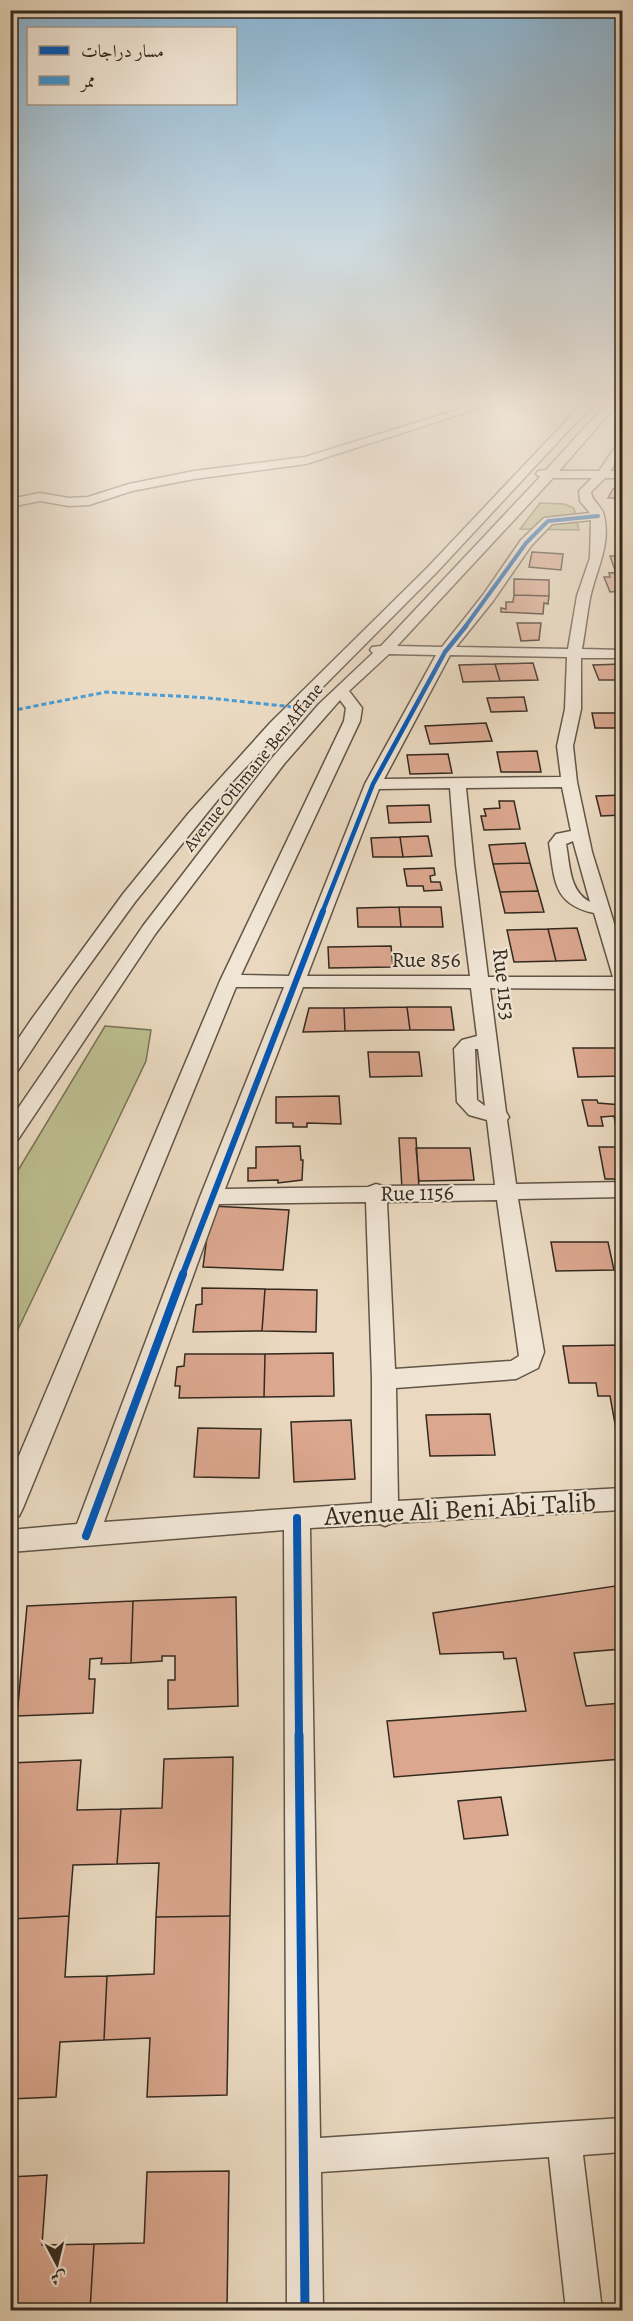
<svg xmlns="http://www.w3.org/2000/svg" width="633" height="2321" viewBox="0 0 633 2321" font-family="Alegreya,Amiri,serif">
<rect width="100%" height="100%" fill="#ead9c0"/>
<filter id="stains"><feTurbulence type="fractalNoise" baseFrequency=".00333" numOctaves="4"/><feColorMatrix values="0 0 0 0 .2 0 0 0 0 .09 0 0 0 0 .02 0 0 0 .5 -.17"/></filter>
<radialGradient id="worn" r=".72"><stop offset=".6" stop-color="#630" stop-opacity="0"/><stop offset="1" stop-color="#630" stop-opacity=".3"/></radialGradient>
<!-- green -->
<path fill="#bcbe8f" stroke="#787457" stroke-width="1.5" d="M540,503L564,504L574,508L579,530L520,529Z
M105,1026L151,1030L146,1061L11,1344V1182Z"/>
<!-- building -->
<path fill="#dba78f" stroke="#33291f" stroke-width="1.5" d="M613,489H622V498H608Z
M532,552L563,554L561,570L529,567Z
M610,556H622V572L616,573Z
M622,572V591L610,592L604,577H610L609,573Z
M514,579L549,580V596L514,595Z
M514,595L549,596L548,604L544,603L543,614L501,612V608L506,609V602H513Z
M517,623H541L539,640L521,641Z
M533,663L538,680L500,681L495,664Z
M495,664L500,681L463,682L459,665Z
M622,664V680H599L593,665Z
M524,697L527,711L491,712L487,698Z
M592,713H622V728H595Z
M486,723L492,741L430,744L425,726Z
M537,751L541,772H501L497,752Z
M448,754L452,773L410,774L407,755Z
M622,795V815L601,816L596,796Z
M499,801H514L520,829L484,830L481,816H486L484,809L500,808Z
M429,805L431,822L389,823L387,806Z
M428,836L432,856L403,857L400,837Z
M400,837L403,857H373L371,838Z
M525,843L530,863L493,864L489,845Z
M530,863L538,891L500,892L493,864Z
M434,868L435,875L430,876L431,882H440L442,890L424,891L423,886H407L404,869Z
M538,891L544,912L505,913L500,892Z
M399,907L401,927H358L357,908Z
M399,907H441L443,927H401Z
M577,928L586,960L556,961L548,929Z
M548,929L556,961L514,962L507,930Z
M391,946L393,967L329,968L328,947Z
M407,1007H451L454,1030H410Z
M407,1007L410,1030L345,1031L344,1008Z
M309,1008H344L345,1031L303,1032Z
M573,1048H616L622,1076L578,1077Z
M368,1052H419L422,1076L370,1077Z
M339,1096L341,1124L307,1123V1127H293V1123H276V1097Z
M582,1100H597L598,1103L622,1105V1126H616L614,1116L601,1117L603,1126H588Z
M399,1138H416L419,1189H402Z
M300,1146L301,1160H303L302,1180L278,1183V1180L248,1181V1168H256V1147Z
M599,1147H622V1179H605Z
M416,1148H470L474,1180L419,1181Z
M211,1206L289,1210L283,1270L203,1267Z
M551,1242H608L614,1270L556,1271Z
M202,1288L265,1289L262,1331L193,1332L196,1305L202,1304Z
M265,1289L317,1290L316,1332L262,1331Z
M622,1345V1381H616L619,1395H622V1451H620L610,1396H598L596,1383H569L563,1346Z
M333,1353L334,1396L264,1397L265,1354Z
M185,1354H265L264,1397L179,1398L180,1386H175L177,1367L184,1366Z
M490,1414L495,1455L430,1456L426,1415Z
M351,1420L355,1479L294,1482L291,1422Z
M198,1428L261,1429L259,1478L194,1477Z
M622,1585V1649L574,1653L586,1706L622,1703V1759L394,1777L387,1721L526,1711L516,1658L504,1659L503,1652L440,1654L433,1613Z
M236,1597L238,1706L168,1709V1680H175V1656H162V1661L131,1663L133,1601Z
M133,1601L131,1663L101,1664L102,1658L90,1659L89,1679H95L93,1713L17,1716L27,1606Z
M233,1757L230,1916L156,1917L159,1863L117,1864L121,1809L162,1808L164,1759Z
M81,1760L77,1810L121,1809L117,1864L73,1865L69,1916L10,1919V1763Z
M501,1797L508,1835L464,1839L458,1801Z
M69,1916L65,1977L107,1976L104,2040L60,2042L56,2097L10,2099V1919Z
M230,1916L227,2095L147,2097L150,2038L104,2040L107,1976L154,1974L156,1917Z
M229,2171L227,2310H90L94,2244L144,2243L147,2172Z
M47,2175L42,2245L94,2244L90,2310H10V2177Z"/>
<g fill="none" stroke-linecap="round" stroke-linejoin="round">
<!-- minor casing -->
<g stroke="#615547" stroke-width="3">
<path id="minor" d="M483,402H498L306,464L194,479L132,491L89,505L69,506L40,501L10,507V499L40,493L69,498L88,497L129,484L194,471L305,457Z
M584,402H595L436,573L296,714L233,781L135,902L74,986L17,1072L10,1073V1051L31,1020L123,894L188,814L271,722L427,568Z
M608,402H619L559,471H599L618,443L622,442V453L610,471L622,472V478H605L591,492C592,502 602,505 604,516C611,545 596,570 590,598C587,615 585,632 582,649L622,650V658H581V709L573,746L577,782L592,852L622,949V989L490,988L506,1112L509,1117L507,1120L516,1184L622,1182V1197L518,1199L544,1352L538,1368L516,1379L396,1388L398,1501L622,1488V1510L392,1523L385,1526L380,1524L310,1528L320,2138L622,2118V2152L583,2155L602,2310H566L549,2157L321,2172L323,2310H287L284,1530L10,1552V1530L77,1524L200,1197L284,987H236L23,1508L19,1516L10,1519V1477L220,981L344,721L346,708L340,700L284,764L156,933L17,1141L10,1143V1120L143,926L272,758L319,704L373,653L370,650L372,647L381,646L540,477L536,474L538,471L546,470ZM553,478H592L579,491L580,501L590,513L544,518L521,540L483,595L442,647L397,646ZM591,520L590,558L577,596L568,649L456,647L493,601L531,546L552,524ZM389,654L436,655L365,784L289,976L241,975L360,721L362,708L349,691ZM450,655L567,657L565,709L557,746L561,777L384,779ZM562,787L571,831L556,834L549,843C555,879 552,904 594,913L613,977H488L474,865L466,788ZM450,788L456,865L470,976H307L379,789ZM573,841L590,902C569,891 570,865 566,844ZM303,987L471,988L477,1036L462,1040L454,1049L457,1102L469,1115L487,1120L495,1185L383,1186L376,1184L368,1187L225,1189ZM475,1049H478L485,1106L477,1100ZM497,1200L519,1356L511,1361L395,1369L387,1202ZM366,1202L372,1379V1503L104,1522L219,1204Z"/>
</g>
<!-- minor -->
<use href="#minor" fill="#f1e6d6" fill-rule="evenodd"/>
<!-- quiet -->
<path stroke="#3d96d5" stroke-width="3" stroke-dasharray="5 3" stroke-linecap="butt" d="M10,711L106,692L209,698L293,707"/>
<!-- cycleway-far4 casing -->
<g stroke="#f1e6d6" stroke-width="6">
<path id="cycleway-far4" d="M465,627L526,543L548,521L598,516"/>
</g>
<!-- cycleway-far3 casing -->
<g stroke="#f1e6d6" stroke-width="8">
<path id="cycleway-far3" d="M322,913L373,784L445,652L466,626"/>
</g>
<!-- cycleway-far2 casing -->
<g stroke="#f1e6d6" stroke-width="10">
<path id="cycleway-far2" d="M182,1276L323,911"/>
</g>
<!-- cycleway-far1 casing -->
<g stroke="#f1e6d6" stroke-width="11">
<path id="cycleway-far1" d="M297,1518L299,1737
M86,1536L183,1274"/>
</g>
<!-- cycleway casing -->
<g stroke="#f1e6d6" stroke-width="13">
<path id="cycleway" d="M299,1735L305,2310"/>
</g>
<!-- cycleway-far4 -->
<use href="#cycleway-far4" stroke="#0057b8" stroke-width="4"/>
<!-- cycleway-far3 -->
<use href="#cycleway-far3" stroke="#0057b8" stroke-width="4.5"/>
<!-- cycleway-far2 -->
<use href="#cycleway-far2" stroke="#0057b8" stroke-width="6"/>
<!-- cycleway-far1 -->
<use href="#cycleway-far1" stroke="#0057b8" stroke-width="8"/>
<!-- cycleway -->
<use href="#cycleway" stroke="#0057b8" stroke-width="9"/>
</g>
<!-- sky -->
<linearGradient id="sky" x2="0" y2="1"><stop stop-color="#89b6d6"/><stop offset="0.55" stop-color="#f6eee3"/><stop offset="1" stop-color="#f6eee3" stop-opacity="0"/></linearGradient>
<rect width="633" height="726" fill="url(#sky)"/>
<g text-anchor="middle" stroke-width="4.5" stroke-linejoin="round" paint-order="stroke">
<!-- far-street labels -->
<g font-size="18" fill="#33291f" stroke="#f1e6d6">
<text transform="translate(253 767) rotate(-51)" y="6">Avenue Othmane Ben Affane</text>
</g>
<!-- street labels -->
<g font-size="22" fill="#33291f" stroke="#f1e6d6">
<text x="426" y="967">Rue 856</text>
<text transform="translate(505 984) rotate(83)" y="8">Rue 1153</text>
<text transform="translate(417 1192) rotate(-1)" y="8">Rue 1156</text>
</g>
<!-- near-street labels -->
<g font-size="27" fill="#33291f" stroke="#f1e6d6">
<text transform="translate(460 1509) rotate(-3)" y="9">Avenue Ali Beni Abi Talib</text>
</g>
</g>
<!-- margin -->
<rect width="633" height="2321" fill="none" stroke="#ead9c0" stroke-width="36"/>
<rect x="12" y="12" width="609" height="2297" fill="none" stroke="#33291f" stroke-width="3"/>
<rect x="18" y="18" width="597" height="2285" fill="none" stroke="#33291f" stroke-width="1.5"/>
<!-- legend -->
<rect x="27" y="27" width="210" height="78" fill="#f1e6d6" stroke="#a59a8d" stroke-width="1.5"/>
<rect x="39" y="46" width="30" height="9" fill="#0057b8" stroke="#a59a8d" stroke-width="1.5"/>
<text x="81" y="57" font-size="18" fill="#33291f">مسار دراجات</text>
<rect x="39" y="76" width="30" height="9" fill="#3d96d5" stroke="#a59a8d" stroke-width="1.5"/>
<text x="81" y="87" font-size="18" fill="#33291f">ممر</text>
<!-- north arrow -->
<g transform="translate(57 2264) rotate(173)" stroke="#f1e6d6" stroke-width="4.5" paint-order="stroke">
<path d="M0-4.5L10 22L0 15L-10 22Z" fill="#33291f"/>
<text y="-9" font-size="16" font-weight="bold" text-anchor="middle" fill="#33291f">ش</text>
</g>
<rect width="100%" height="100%" filter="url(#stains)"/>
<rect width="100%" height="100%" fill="url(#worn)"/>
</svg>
